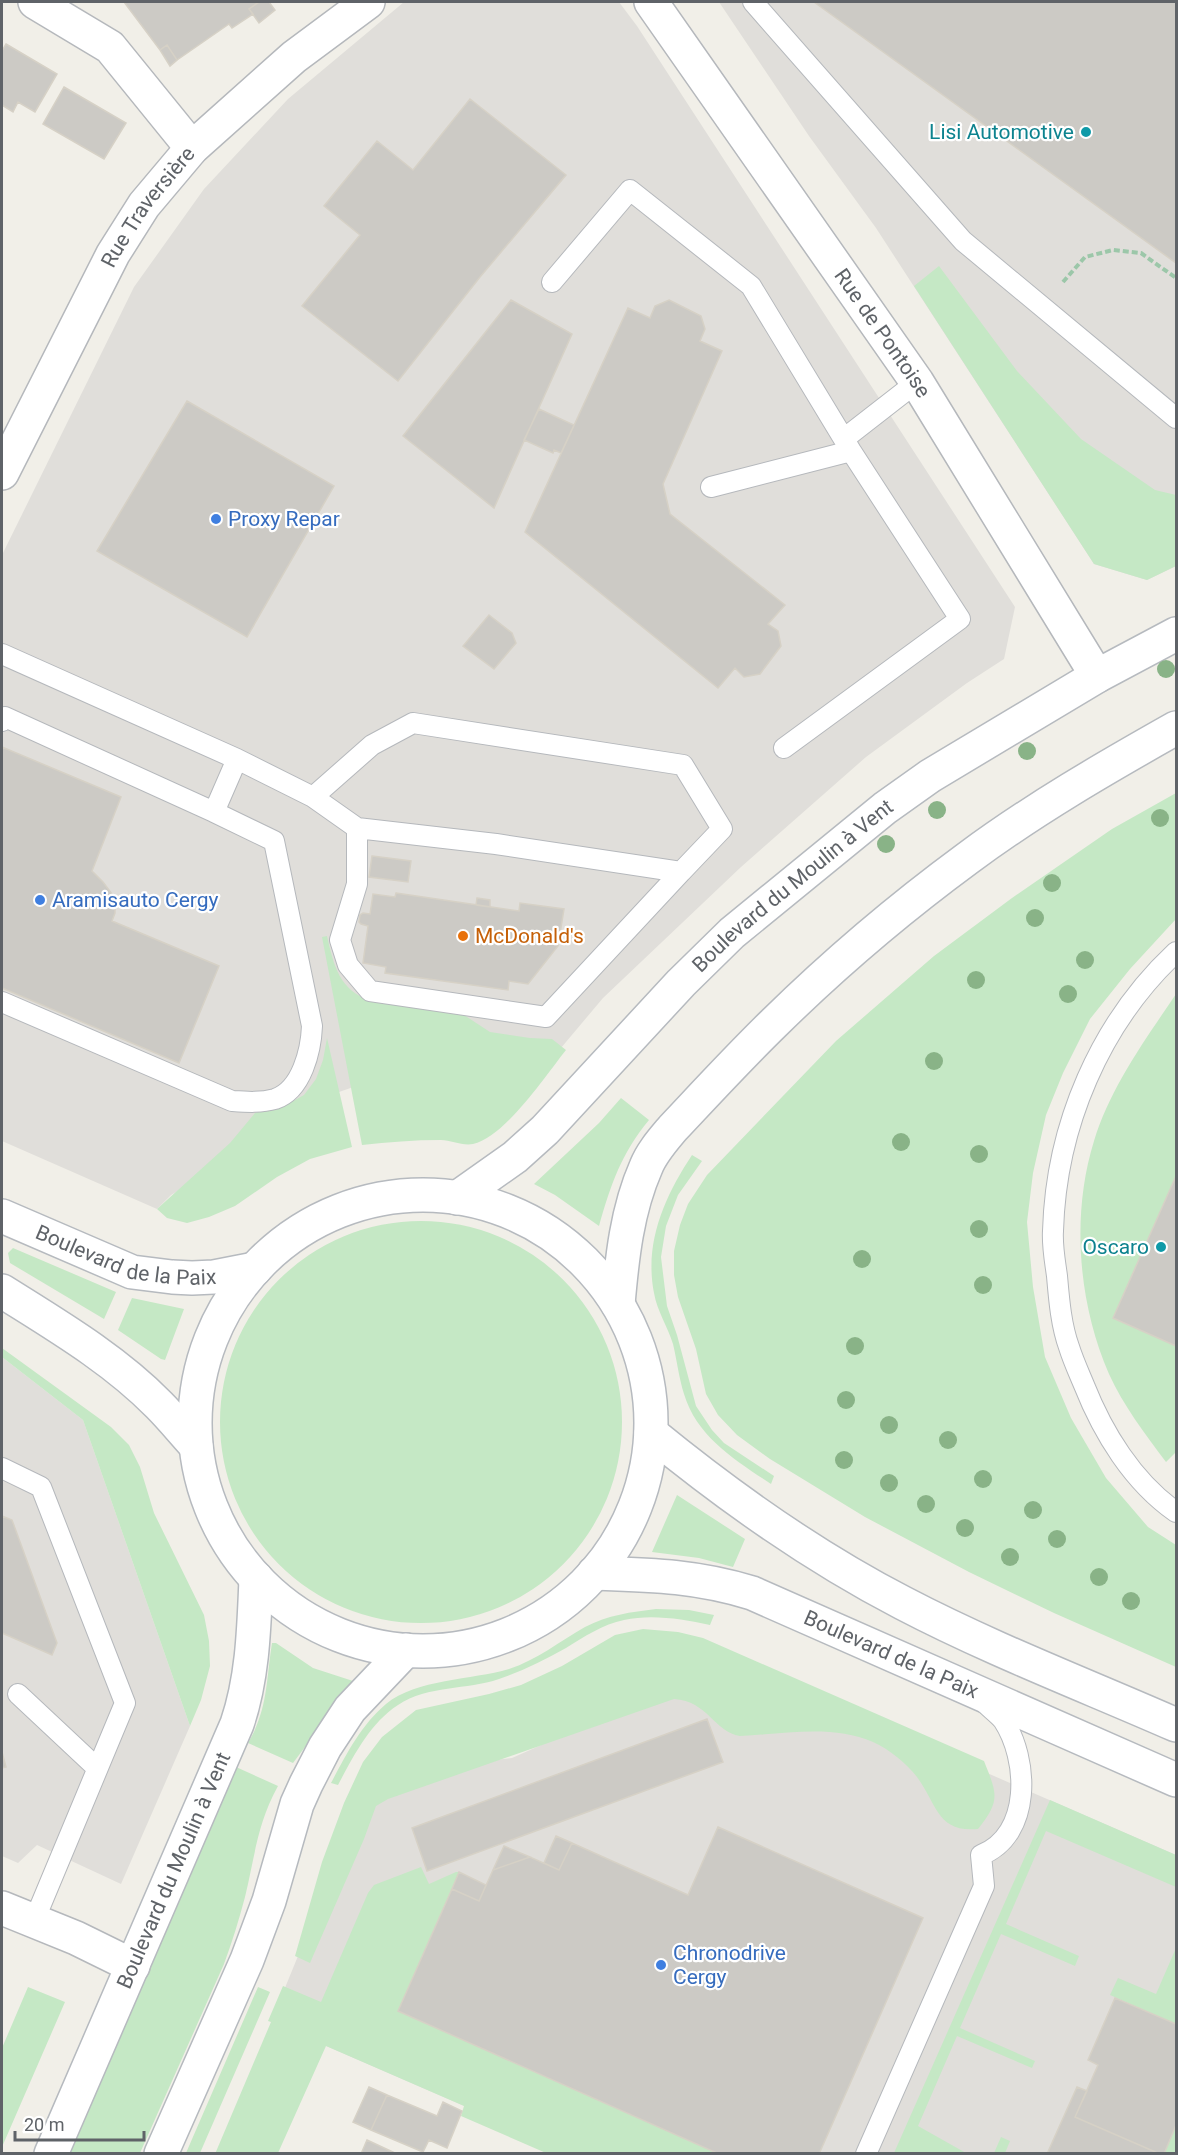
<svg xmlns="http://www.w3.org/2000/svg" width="1178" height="2155" viewBox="0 0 1178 2155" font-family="Roboto,sans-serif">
<rect width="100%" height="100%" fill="#f1efe8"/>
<!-- industrial -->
<path fill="#e0deda" d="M404,2H619L637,26L1015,607L1004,659L967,683L866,757L741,867L603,998L529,1086L362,1084L339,1092L171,1195L157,1209L2,1141V555L134,287L204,189L288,99Z
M719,2H1176V566L1147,580L1094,564L876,228L809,136Z
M2,1357L83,1420L190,1726L121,1884L37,1845L18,1863L2,1856Z
M690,1644L1176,1855V2153H573L271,2022L361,1802L405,1770L512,1758L611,1714Z"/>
<!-- green -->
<path fill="#c5e8c5" d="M939,266L1017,371L1081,439L1155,490L1176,495V566L1147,580L1094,564L914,286Z
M1176,793V919L1130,969L1090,1019L1063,1073L1046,1115L1033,1173L1027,1222L1033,1287L1045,1357L1071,1418L1106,1478L1148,1527L1176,1545V1667L1054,1613L969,1572L865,1517L770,1459L737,1435L718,1415L706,1394L696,1349L678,1297L674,1275V1251L680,1225L688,1204L707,1175L836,1041L934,956L1012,898L1112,829Z
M327,936C334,966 339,990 371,1001L464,1015L490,1032L530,1038L552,1039L566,1050C546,1075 505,1137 473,1144C462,1146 451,1140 441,1140C414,1140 388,1142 362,1145L322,937Z
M1176,994V1176L1113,1318L1176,1346V1452L1166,1462C1145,1434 1123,1405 1109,1374C1078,1303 1071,1215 1094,1141C1110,1088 1145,1040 1176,994Z
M327,1038L352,1147L310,1159L277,1177L235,1206L209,1217L187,1223L167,1218L157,1209L230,1143L255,1113L286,1105L304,1095L316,1079L323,1060Z
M621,1098L649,1120C621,1154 611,1184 599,1226L555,1195L534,1184L599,1123Z
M692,1155L702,1161L678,1195L666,1226L661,1257L667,1306L677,1335L696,1406L712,1430L724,1443L774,1476L771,1484C735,1460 697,1437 684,1394C679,1378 677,1361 673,1344C668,1327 657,1311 654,1293C644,1242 665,1196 692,1155Z
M220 1422a201 201 0 1 1 402 0a201 201 0 1 1-402 0Z
M13,1248L116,1292L104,1319L10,1263L8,1253Z
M132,1298L184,1309L165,1360L161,1359L118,1330Z
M2,1348L111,1427L129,1445L140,1467L154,1513L204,1615L209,1641L210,1666L201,1700L190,1726L83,1420L2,1357Z
M677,1495L745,1539L733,1567L699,1558L652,1552Z
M656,1609L689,1610L714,1615L710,1625C682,1619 652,1614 624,1620C603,1624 584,1637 566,1648C544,1660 523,1671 499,1679C467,1690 428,1685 398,1705C370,1723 353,1757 338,1785L331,1783C346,1755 361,1725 386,1704C416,1679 472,1680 509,1669C537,1660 560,1641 585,1627C608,1615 631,1612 656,1609Z
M643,1629L678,1632L703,1638L984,1761C997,1794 1001,1800 978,1829C937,1833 937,1804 917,1777C907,1764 889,1749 873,1742C833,1724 784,1734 740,1736C714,1732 708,1701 674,1699L388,1799L376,1806L364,1839L310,1963L295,1956L322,1862L344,1803L363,1762L382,1737L416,1710L489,1694L521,1685L562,1666L615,1635Z
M272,1643H276L313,1668L353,1681V1683L293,1763L248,1743C268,1709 266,1681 272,1643Z
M236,1767L278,1786C257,1824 255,1856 245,1897C239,1920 232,1942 224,1964L140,2153L68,2154Z
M1050,1800L1176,1855V1887L1046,1831L1006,1924L1079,1956L1075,1966L1001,1934L960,2028L1035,2061L1032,2068L957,2036L918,2126L966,2153H894Z
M421,1867L429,1884L456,1872H459L398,2011L719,2153H546L461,2116L464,2106L326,2046L278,2153L215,2154L271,2022L268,2021L283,1986L321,2002L368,1893L374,1885Z
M1176,1948V2024L1110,1995L1118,1978L1156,1994Z
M28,1987L65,2002L2,2147V2048Z
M258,1987L270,1992L200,2153H186Z
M1176,2125V2153H1164Z
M1001,2137L1010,2141L1005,2153H994Z"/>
<!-- building -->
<path fill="#cccac5" stroke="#d6d1c6" stroke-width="1.5" d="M124,2H259L249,9L253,14L232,28L229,24L177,60L167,45L160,50Z
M259,2H269L275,10L259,23L249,9Z
M814,2H1176V263Z
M6,44L57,74L35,112L18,102L13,112L2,105V51Z
M167,45L177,60L170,66L160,50Z
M64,87L126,123L104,159L43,124Z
M470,99L566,175L480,277L398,381L302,306L360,235L324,206L377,141L413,170Z
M511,300L572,334L494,508L403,436Z
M669,300L701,316L705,329L700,341L722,351L663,484L670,514L785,605L768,624L778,631L781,646L760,674L744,677L735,668L718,688L525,532L628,308L650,318L655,306Z
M187,401L334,486L247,637L97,551Z
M539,409L574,425L561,453L554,450L553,453L524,440Z
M489,615L512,633L516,643L494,669L463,646Z
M2,747L121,797L92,871L103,882L115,898V913L112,921L219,966L179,1063L2,988Z
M372,856L411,861L408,882L369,877Z
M396,893L519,911L520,903L564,909L558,946L528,984L509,981L508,990L385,973L386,967L363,963L368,926L361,924L359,922L360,915L363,913L370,914L373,894L395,897Z
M477,898L490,900V907L476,905Z
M1176,1176V1346L1113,1318Z
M2,1516L12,1520L57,1643L52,1655L2,1633Z
M707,1719L723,1762L427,1871L412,1828Z
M2,1752L6,1767L2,1768Z
M718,1827L923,1918L819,2154H719L398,2011L452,1889L479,1901L493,1870L530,1857L559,1870L572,1843L688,1895Z
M556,1836L572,1843L559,1870L544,1863Z
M504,1846L530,1857L493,1870Z
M459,1872L486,1885L479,1901L452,1889Z
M1115,1998L1176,2024V2125L1164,2154H1160L1075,2117L1098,2065L1088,2060Z
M369,2087L387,2095L371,2130L353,2122Z
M1077,2087L1087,2091L1075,2117L1160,2154H1047Z
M387,2095L437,2116L443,2102L462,2111L447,2148L429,2140L423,2152L371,2130Z
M367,2140L397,2154H361Z"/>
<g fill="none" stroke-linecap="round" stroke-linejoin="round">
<!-- service casing -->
<g stroke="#b5b8bc" stroke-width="22">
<path id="service" d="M753,2L963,241L1176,418
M552,282L630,190L751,286L851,451L960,619L784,748
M845,438L917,382
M711,487L851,451
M2,654L237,759L313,797L357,828L496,844L681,872L722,829L683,765L413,723L372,745L313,797
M2,721L5,717L214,812L274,841L312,1026C311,1050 302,1090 275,1099C261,1103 247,1102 232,1101L2,1002
M214,812L237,759
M357,828V884L340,940L348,965L370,991L546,1017L681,872
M1176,952C1100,1023 1056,1126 1053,1231C1052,1246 1055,1261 1057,1276C1059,1299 1061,1325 1069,1347C1073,1360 1079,1373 1084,1385C1103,1433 1133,1482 1176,1512
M2,1468L41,1487L125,1703L34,1921
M18,1694L97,1768
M866,2154L984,1886L981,1855C1032,1835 1029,1759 1003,1720C998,1714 991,1709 986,1704"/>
</g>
<!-- minor casing -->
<g stroke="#b5b8bc" stroke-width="36">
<g id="minor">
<path d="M35,2L110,47L192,148"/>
<path id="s1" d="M651,2L917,382L1097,676"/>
<path id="s2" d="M2,473L113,254L144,205L192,148L294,57L368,2"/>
<path d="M2,1908L76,1938L133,1966"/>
</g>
</g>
<!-- secondary casing -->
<g stroke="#b6babf" stroke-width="36">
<g id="secondary">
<circle cx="423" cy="1423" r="228"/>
<path id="s3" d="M457,1198L515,1157L545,1130L681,983L732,933L885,808L930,776L1097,676L1176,634"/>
<path id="s4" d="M2,1216L132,1272L172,1277L192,1278L214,1277L255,1269"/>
<path d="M2,1291C56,1325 114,1359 159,1405C172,1418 184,1433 196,1446"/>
<path d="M618,1304C622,1258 627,1210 646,1167C652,1152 663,1140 673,1128C706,1093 739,1057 774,1023C834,964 900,908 968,858C1034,809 1105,768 1176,728"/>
<path d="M651,1433C728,1496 814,1557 903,1603C991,1649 1085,1685 1176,1725"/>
<path id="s5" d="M594,1573C652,1575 697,1576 752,1593L1176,1780"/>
<path id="s6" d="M51,2154L237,1724C253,1677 254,1627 256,1578"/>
<path d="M161,2154L247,1960L269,1901L297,1804L306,1784L325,1747L350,1709L406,1650"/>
</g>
</g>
<!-- path -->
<path stroke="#9cc7a9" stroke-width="4" stroke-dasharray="6 3" stroke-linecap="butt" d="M1063,282L1085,257L1113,250L1141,253L1176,278"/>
<!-- service -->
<use href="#service" stroke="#fff" stroke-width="20"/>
<!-- minor -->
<use href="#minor" stroke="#fff" stroke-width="33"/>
<!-- secondary -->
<use href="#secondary" stroke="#fff" stroke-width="33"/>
</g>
<!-- trees -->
<g fill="#89b387">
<circle cx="1166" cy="669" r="9"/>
<circle cx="1027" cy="751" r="9"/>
<circle cx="937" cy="810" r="9"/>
<circle cx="1160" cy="818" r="9"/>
<circle cx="886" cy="844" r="9"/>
<circle cx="1052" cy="883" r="9"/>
<circle cx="1035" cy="918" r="9"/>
<circle cx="1085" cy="960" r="9"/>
<circle cx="976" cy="980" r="9"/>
<circle cx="1068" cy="994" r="9"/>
<circle cx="934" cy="1061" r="9"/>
<circle cx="901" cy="1142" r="9"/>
<circle cx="979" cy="1154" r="9"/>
<circle cx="979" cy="1229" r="9"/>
<circle cx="862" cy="1259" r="9"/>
<circle cx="983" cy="1285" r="9"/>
<circle cx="855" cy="1346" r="9"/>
<circle cx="846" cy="1400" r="9"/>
<circle cx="889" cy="1425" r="9"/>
<circle cx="948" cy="1440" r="9"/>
<circle cx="844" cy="1460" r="9"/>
<circle cx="983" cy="1479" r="9"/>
<circle cx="889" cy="1483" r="9"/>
<circle cx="926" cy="1504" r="9"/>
<circle cx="1033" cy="1510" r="9"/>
<circle cx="965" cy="1528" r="9"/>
<circle cx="1057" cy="1539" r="9"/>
<circle cx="1010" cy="1557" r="9"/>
<circle cx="1099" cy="1577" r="9"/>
<circle cx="1131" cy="1601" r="9"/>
</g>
<!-- markers -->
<g fill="#0f9aa8" stroke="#fff" stroke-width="2">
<circle cx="1086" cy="132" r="6"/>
<circle cx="1161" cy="1247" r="6"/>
</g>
<g fill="#3f7fe0" stroke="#fff" stroke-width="2">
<circle cx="216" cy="519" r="6"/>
<circle cx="40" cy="900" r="6"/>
<circle cx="661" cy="1965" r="6"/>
</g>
<circle fill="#e8710a" stroke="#fff" stroke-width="2" cx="463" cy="936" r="6"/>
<g text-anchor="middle" stroke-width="4.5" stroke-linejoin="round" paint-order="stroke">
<!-- culture labels -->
<g font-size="21" fill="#0d838f" stroke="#fff" text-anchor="end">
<text x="1074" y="139">Lisi Automotive</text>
<text x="1149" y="1254">Oscaro</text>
</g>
<!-- street labels -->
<g font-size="21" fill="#5f6368" stroke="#fff">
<text dy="7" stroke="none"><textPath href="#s2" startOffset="304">Rue Traversière</textPath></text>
<text dy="7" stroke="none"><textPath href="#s1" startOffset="404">Rue de Pontoise</textPath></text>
<text dy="7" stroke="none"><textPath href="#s3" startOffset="460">Boulevard du Moulin à Vent</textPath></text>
<text dy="7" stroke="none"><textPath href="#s4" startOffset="132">Boulevard de la Paix</textPath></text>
<text dy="7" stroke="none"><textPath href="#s5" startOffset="312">Boulevard de la Paix</textPath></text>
<text dy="7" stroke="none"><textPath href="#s6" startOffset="309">Boulevard du Moulin à Vent</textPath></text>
</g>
<!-- shop labels -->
<g font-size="21" fill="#366cbe" stroke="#fff" text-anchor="start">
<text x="228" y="526">Proxy Repar</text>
<text x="52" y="907">Aramisauto Cergy</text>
<text x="673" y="1960">Chronodrive<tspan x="673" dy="24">Cergy</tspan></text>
</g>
<!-- food labels -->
<g font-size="21" fill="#c56008" stroke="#fff" text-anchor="start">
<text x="475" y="943">McDonald's</text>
</g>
</g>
<!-- border -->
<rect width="1178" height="2155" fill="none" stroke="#5f6368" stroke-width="6"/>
<!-- scale -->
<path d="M15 2131v9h129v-9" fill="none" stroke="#5f6368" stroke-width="3"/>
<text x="24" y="2131" font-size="18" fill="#5f6368" stroke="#ffffff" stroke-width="4.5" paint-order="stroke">20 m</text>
</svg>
